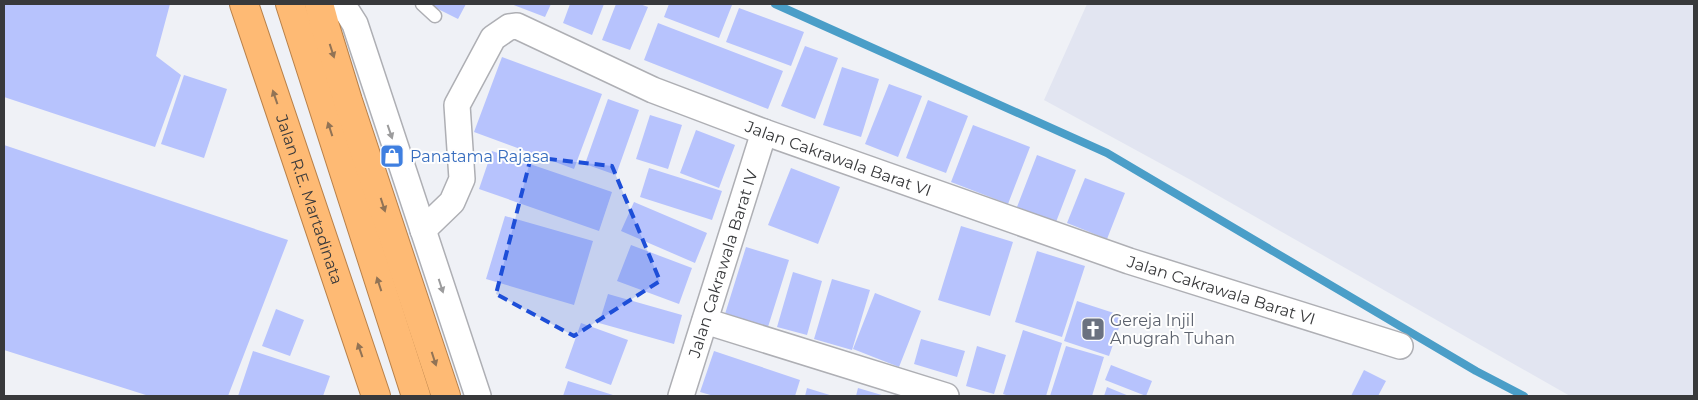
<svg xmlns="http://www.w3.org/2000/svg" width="1698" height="400" viewBox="0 0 1698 400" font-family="Montserrat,sans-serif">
<rect width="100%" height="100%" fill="#eff1f6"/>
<!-- built -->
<path fill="#e2e5f1" d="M1087,4H1694V396H1570L1189,179L1044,100Z"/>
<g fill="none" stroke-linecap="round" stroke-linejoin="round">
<!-- stream -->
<path stroke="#4a9ec8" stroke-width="8" d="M775,4L1107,153L1476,371L1524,396"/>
</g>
<!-- building -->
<path fill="#b7c3fd" d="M4,4H170L156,56L181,75L155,147L4,97Z
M428,4H466L458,19Z
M511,4H551L545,17Z
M570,4H604L592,35L563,23Z
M616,4H640L648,7L630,50L602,40Z
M669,4H729L732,5L719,38L664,17Z
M739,8L804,32L791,66L726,42Z
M658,23L783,71L768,109L644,60Z
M805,46L838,58L815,119L781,106Z
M502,57L602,94L574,169L474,132Z
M842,67L879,79L861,137L823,125Z
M184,75L227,89L204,158L161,144Z
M889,84L922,96L898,157L865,144Z
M608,99L639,110L616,175L585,164Z
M928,100L968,116L946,173L906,158Z
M650,115L682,125L668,169L636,159Z
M973,125L1030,147L1008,204L951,182Z
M696,130L735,145L719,188L680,173Z
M4,145L288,240L228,396H149L4,350Z
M492,151L612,192L599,231L479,189Z
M1037,155L1076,170L1056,222L1017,207Z
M649,168L722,191L712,220L640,197Z
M791,168L840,187L818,244L768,225Z
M1085,178L1125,193L1107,239L1067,223Z
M634,202L707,233L695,263L621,231Z
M505,216L593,241L574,305L486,279Z
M961,226L1013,242L990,316L938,300Z
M631,245L692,268L679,304L617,281Z
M746,247L789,260L768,327L725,314Z
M1037,251L1085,266L1062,337L1015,322Z
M793,272L822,281L807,335L777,327Z
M832,279L870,290L852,350L814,339Z
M875,293L921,311L899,367L853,349Z
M608,294L682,315L674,344L599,323Z
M1077,301L1123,316L1109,356L1064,341Z
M276,309L304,320L290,356L262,346Z
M581,323L628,340L611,385L565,368Z
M1023,330L1062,343L1046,396H1009L1003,394Z
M921,339L965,351L957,377L914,364Z
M977,346L1006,355L994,394L966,386Z
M1066,346L1104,357L1092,396H1050Z
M253,351L330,376L323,396H238Z
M714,351L800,380L795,396H714L700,392Z
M1111,365L1152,381L1146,396L1105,380Z
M1364,370L1386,381L1378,396H1351Z
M568,381L613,395L612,396H563Z
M1107,387L1129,396H1104Z
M807,388L833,396H805Z
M858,388L885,396H856Z"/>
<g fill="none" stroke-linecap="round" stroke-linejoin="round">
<!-- service casing -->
<g stroke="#aeafb4" stroke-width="15">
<path id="service" d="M422,4L435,16"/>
</g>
<!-- minor casing -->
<g stroke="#aeafb4" stroke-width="28">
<g id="minor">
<path d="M339,4L348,13L355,24L478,396"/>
<path id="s1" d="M423,230L452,202L462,179L457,105L493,38L509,27L517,26L653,90L764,132L1129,261L1400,346"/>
<path d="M705,321L946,396"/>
<path id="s2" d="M681,396L764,132"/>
</g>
</g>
<!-- trunk casing -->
<g stroke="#b98149" stroke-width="30">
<g id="trunk">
<path id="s3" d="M244,4L376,396"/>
<path d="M290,4L416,396"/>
<path d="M319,4L325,26L348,101L446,396"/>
</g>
</g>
<!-- service -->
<use href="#service" stroke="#fff" stroke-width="12"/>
<!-- minor -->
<use href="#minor" stroke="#fff" stroke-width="25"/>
<!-- trunk -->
<use href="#trunk" stroke="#feba74" stroke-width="28"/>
</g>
<!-- one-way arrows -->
<defs><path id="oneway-solid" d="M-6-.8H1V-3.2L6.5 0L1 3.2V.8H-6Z" transform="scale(1.25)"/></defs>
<g fill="#917355">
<use href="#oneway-solid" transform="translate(332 51) rotate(72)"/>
<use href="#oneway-solid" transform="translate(275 97) rotate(-109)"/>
<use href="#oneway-solid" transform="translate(330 129) rotate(-108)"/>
<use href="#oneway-solid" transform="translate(383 205) rotate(72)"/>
<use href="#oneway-solid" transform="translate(379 284) rotate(-108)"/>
<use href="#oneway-solid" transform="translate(360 350) rotate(-109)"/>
<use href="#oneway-solid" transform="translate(434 359) rotate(72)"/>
</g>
<g fill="#9c9c9d">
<use href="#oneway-solid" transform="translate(390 132) rotate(71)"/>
<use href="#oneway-solid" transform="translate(441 286) rotate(72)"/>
</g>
<!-- marked area -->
<path fill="#1d4ed8" fill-opacity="0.2" stroke="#1d4ed8" stroke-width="4" stroke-dasharray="10 6" stroke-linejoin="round" d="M531,157L612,166L660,281L574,336L496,294Z"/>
<!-- icons -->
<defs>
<g id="shop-square" transform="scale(1.25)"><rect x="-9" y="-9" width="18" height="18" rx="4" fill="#3f7fe0" stroke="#fefefe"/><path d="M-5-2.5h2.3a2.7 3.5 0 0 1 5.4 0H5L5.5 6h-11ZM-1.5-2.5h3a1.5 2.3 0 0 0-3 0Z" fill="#fff"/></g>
<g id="church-square" transform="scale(1.25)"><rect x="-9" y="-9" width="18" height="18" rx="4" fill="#6b7280" stroke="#fefefe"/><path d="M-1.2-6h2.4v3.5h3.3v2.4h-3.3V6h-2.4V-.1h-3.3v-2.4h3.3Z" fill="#fff"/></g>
</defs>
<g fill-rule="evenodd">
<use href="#shop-square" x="392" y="156"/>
<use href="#church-square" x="1093" y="329"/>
</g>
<g text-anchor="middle" stroke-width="4" stroke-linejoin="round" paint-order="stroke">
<!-- shop labels -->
<g font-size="16" fill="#366cbe" stroke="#fefefe" text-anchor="start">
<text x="410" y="162">Panatama Rajasa</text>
</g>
<!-- street labels -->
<g font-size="16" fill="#38393b" stroke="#fefefe">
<text dy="6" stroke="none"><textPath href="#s1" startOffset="591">Jalan Cakrawala Barat VI</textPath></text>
<text dy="6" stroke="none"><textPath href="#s3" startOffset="206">Jalan R.E. Martadinata</textPath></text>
<text dy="6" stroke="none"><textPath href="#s2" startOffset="139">Jalan Cakrawala Barat IV</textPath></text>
<text dy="6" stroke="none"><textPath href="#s1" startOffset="996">Jalan Cakrawala Barat VI</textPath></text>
</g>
<!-- worship labels -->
<g font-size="16" fill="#5b616d" stroke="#fefefe" text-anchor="start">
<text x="1110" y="326">Gereja Injil<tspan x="1110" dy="18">Anugrah Tuhan</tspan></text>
</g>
</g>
<!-- border -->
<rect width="1698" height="400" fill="none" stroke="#38393b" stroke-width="10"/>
</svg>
